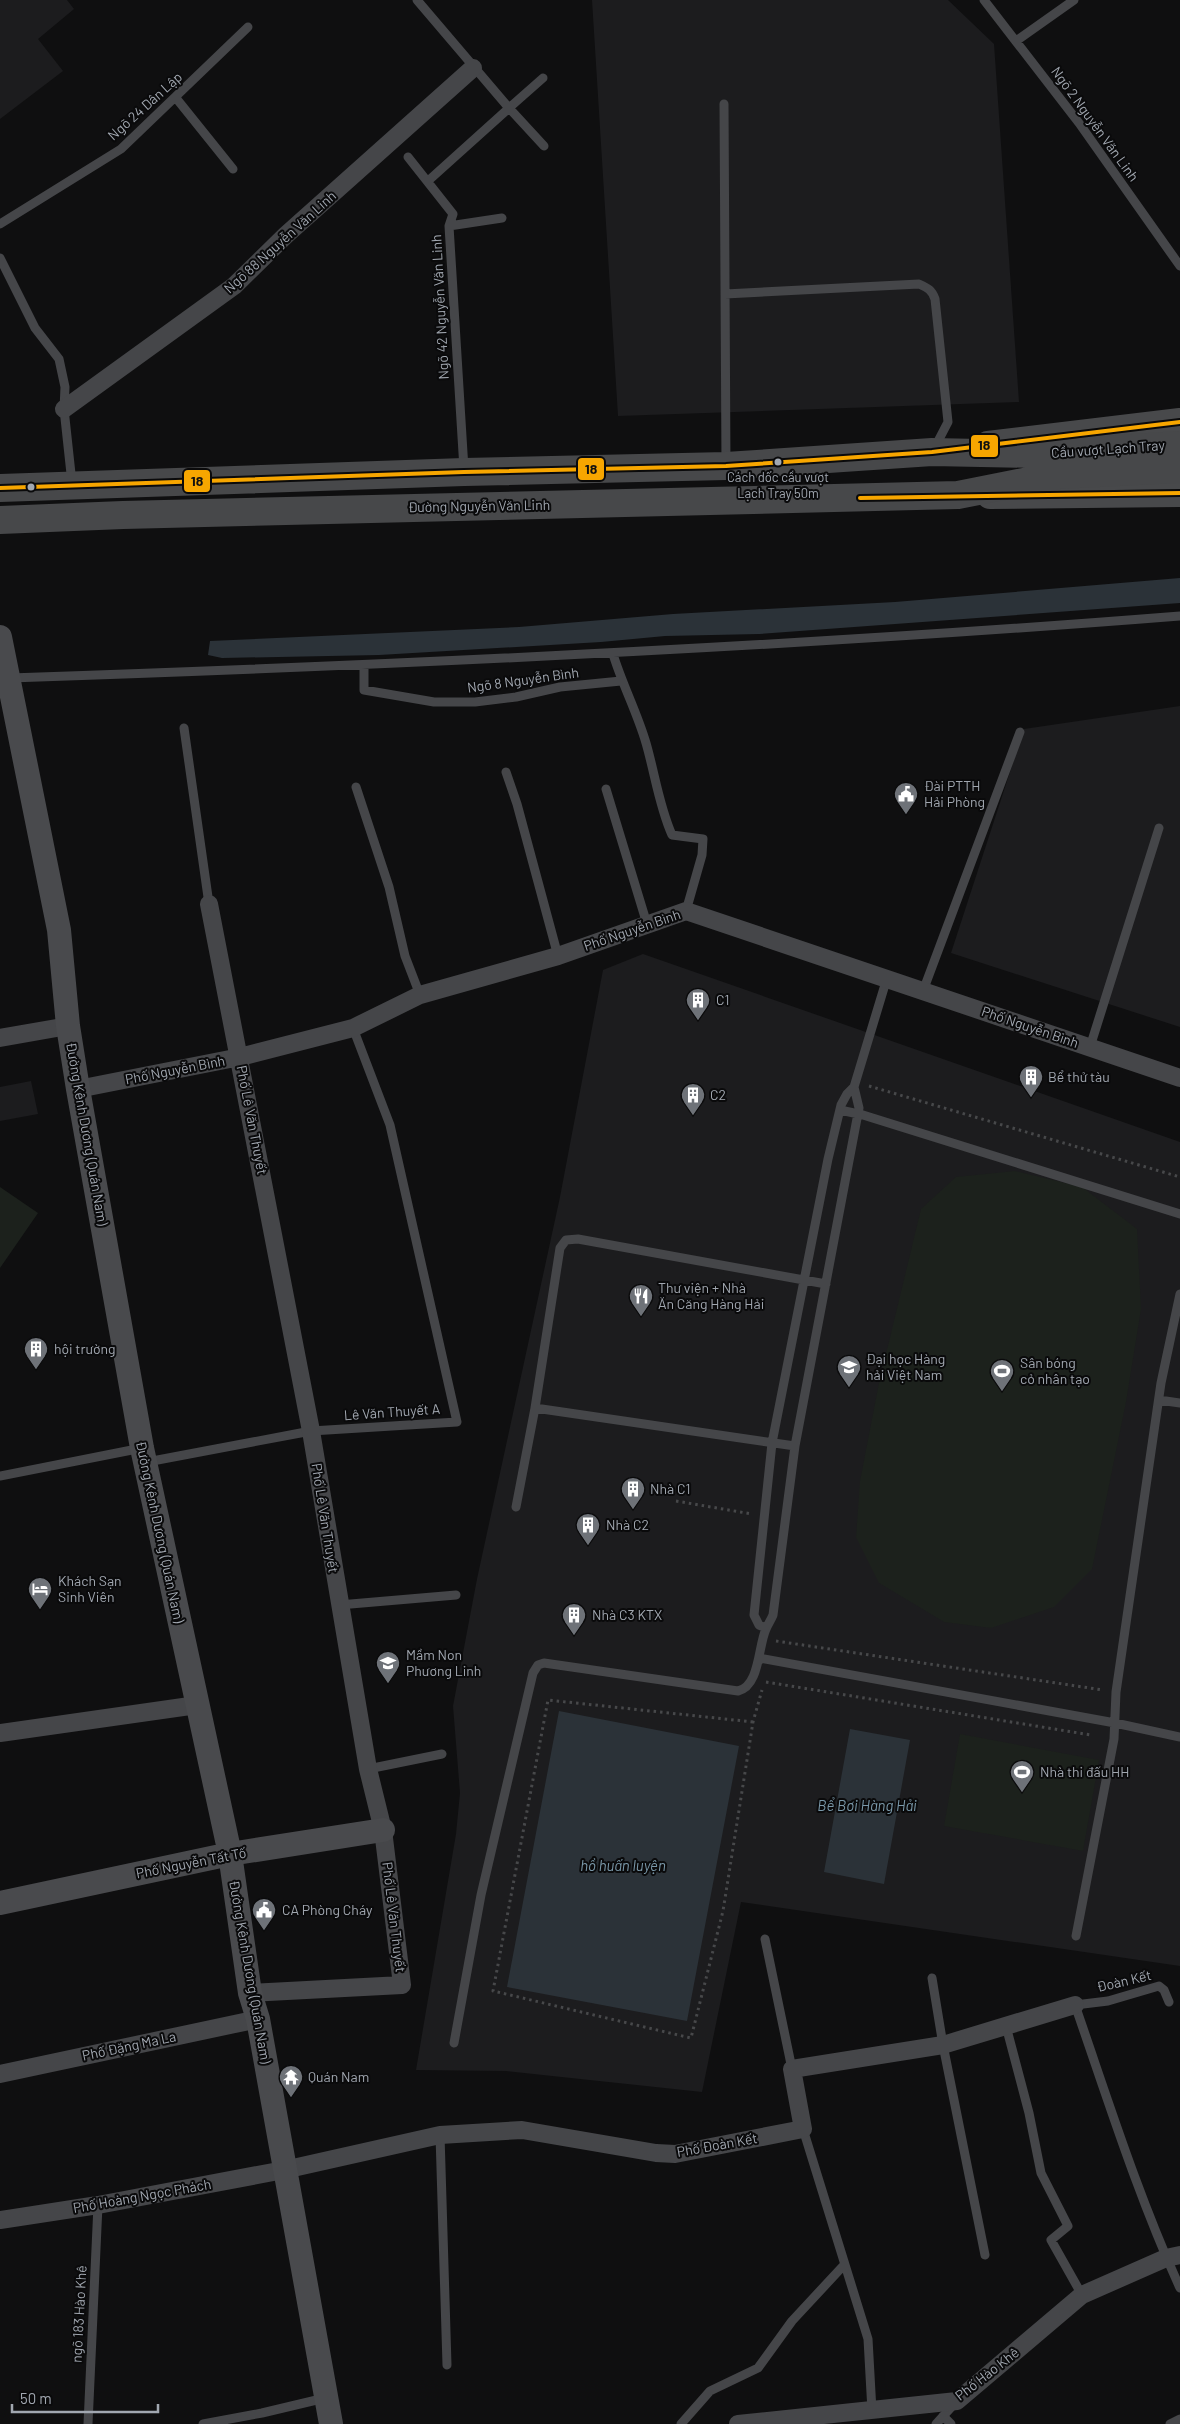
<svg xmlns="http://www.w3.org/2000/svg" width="1180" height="2424" viewBox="0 0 1180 2424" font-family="Barlow,sans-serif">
<rect width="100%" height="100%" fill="#0f0f10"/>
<!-- built -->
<path fill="#1c1c1e" d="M0,0H67L74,9L38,39L63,71L0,119Z
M592,0H948L994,44L1019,402L618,416Z
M1180,706V1027L951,953L1024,729Z
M643,954L1180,1142V1966L741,1902L702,2092L506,2071L416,2070L456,1834L460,1793L453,1706L477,1579L560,1197L603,970Z
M31,1081L38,1114L0,1121V1087Z"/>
<!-- green -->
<path fill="#1c211c" d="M1015,1171L1082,1187L1137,1229L1141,1309L1126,1402L1092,1569L1054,1607L991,1628L944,1622L879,1583L856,1537L860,1481L879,1383L921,1209L956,1177Z
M0,1187L38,1213L0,1268Z
M960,1734L1099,1760L1083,1851L944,1826Z"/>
<!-- water -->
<path fill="#2b3238" d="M1180,578V603L759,634L665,636L601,642L379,655L222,658L208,655L210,641L519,627L673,614L895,602Z
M559,1711L739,1746L687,2021L507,1987Z
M850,1729L910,1740L884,1884L824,1872Z"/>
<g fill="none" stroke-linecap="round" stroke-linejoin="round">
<!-- path -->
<path stroke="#47484a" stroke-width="3" stroke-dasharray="2.5 4" stroke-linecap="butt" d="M869,1086L1180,1177
M676,1501L752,1514
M776,1641L1103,1690
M766,1682L1091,1735
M753,1722L548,1700L493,1991L691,2038L723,1911L753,1722L762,1690"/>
<!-- lane -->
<path stroke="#454649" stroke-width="9" d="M417,0L509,108L428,181
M984,0L1079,123L1180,266
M1016,41L1074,0
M543,78L509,108L544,146
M176,98L233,169
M724,104L726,464
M408,157L453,214L449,226L464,469
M0,224L121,149L248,27
M449,226L502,218
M0,258L35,328L59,359L65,387L64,409L72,483
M725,294L919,284C928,288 932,290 935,299L948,422L935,447
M613,654C622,684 637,712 646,743C655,774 659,806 672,835L703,839L702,855L686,911
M364,666V690L434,702H475L516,697L560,687L621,681
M10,678C401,665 790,647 1180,616
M184,728L209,904
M506,772L517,804L558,956
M356,787L389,887L405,956L420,995
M606,789L647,924
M923,991L1020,732
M1090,1047L1159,828
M840,1110L863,1115L1180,1214
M1159,1400L1180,1403
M535,1408L795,1446
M147,1462L311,1431L457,1422L390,1125L353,1028
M0,1476L142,1448
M516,1507L535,1408L560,1248L566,1240L578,1239L826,1284
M339,1605L456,1595
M766,1628L759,1625L754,1615L772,1443L828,1159L841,1105L847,1094L854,1087L887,978
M759,1658L1115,1723L1180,1737
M368,1769L442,1754
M1076,1936L1114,1739L1116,1692L1161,1383L1180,1294
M765,1939L792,2069
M932,1978L943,2045L985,2255
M1169,2002L1164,1990L1159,1986L1108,2001L1075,2005C1108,2100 1138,2196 1180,2288
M1006,2026L1029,2113L1041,2173L1068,2226L1051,2240L1082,2295
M454,2043L481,1895L533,1673L538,1665L544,1663L738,1691C760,1686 758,1646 766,1629C768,1624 771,1620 773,1615L795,1446L859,1108L854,1087
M803,2129L868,2339L872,2411
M440,2135L447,2365
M943,2416L951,2424
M88,2424L98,2205
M203,2424L262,2413L325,2398
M681,2424L710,2391L758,2368L792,2321L844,2265
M936,2424L956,2402
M1170,2424L1180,2419"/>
<!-- street -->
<path stroke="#454649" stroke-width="18" d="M64,409L234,286L286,235L473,68
M209,904L311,1431L368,1769L383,1830L402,1985L250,1993
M0,1038L68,1026
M78,1089L240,1057L353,1028L420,995L558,956L686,911L1180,1078
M0,1733L197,1705
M0,2074L258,2019
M0,2220L98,2205L284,2170L440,2135L522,2130L656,2153L675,2154L803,2129L792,2069L943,2045L1075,2005
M738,2424L957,2401L1082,2295L1166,2258L1180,2255"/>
<!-- secondary -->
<path stroke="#494a4d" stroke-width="24" d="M0,637L59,930L68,1026L78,1089L142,1448L230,1854L250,1993L258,2019L331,2424
M0,1903L230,1854L383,1830"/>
<!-- primary -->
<path stroke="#48494b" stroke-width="28" d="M988,445L1180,422
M990,495L1180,493"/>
<!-- highway -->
<path stroke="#47484a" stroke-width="28" d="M0,488L464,472L726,466L932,452L1037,454L1180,445
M0,520L123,515L958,495L1059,475L1180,469"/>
<!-- bus-1 casing -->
<g stroke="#0a0a0b" stroke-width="8">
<path id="bus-1" d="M0,488L464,472L726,466L932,452L1180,422
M860,498L1180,493"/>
</g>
<!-- bus-1 -->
<use href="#bus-1" stroke="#f7a600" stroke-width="4"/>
</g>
<!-- icons -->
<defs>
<g id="civic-pin" transform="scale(1.25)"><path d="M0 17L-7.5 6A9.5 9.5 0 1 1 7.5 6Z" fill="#6e7278" stroke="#0a0a0b"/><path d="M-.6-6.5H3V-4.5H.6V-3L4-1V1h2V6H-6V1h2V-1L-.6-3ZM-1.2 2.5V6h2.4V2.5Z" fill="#fff"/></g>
<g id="building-pin" transform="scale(1.25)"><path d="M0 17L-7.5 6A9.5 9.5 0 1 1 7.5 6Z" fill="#6e7278" stroke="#0a0a0b"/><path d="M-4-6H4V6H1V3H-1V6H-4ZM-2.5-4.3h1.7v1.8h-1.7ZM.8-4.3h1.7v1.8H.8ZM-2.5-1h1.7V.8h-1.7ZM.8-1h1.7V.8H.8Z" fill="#fff"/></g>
<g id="restaurant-pin" transform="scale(1.25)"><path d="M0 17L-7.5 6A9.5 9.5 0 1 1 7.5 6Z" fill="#6e7278" stroke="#0a0a0b"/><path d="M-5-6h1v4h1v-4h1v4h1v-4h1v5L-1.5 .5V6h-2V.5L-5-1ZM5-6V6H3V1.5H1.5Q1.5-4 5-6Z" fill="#fff"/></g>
<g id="university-pin" transform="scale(1.25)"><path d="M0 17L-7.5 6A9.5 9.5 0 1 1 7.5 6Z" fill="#6e7278" stroke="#0a0a0b"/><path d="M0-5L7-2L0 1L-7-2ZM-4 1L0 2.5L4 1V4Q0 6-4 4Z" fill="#fff"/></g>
<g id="stadium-pin" transform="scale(1.25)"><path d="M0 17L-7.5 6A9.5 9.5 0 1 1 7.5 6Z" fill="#6e7278" stroke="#0a0a0b"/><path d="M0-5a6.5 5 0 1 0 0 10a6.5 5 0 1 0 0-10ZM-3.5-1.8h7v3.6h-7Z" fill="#fff"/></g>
<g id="hotel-pin" transform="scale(1.25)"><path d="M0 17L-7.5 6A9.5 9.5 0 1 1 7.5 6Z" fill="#6e7278" stroke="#0a0a0b"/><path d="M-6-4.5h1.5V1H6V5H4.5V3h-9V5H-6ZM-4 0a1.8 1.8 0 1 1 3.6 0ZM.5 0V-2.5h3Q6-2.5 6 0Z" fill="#fff"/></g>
<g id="school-pin" transform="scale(1.25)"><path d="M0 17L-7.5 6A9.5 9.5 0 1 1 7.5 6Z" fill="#6e7278" stroke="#0a0a0b"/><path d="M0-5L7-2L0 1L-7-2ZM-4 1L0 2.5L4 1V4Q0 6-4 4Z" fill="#fff"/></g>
<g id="temple-pin" transform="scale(1.25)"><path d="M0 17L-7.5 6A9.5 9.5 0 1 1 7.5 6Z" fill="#6e7278" stroke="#0a0a0b"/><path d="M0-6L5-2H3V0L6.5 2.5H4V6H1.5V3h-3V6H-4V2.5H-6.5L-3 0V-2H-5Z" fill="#fff"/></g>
</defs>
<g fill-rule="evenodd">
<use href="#civic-pin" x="906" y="794"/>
<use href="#building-pin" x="698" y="1000"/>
<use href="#building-pin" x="1031" y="1077"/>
<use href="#building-pin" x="693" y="1095"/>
<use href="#restaurant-pin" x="641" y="1296"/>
<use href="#building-pin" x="36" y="1349"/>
<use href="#university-pin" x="849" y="1367"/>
<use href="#stadium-pin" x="1002" y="1371"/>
<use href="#building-pin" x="633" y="1489"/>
<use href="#building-pin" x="588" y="1525"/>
<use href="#hotel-pin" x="40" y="1589"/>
<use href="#building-pin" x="574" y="1615"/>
<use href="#school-pin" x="388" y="1663"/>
<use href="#stadium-pin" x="1022" y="1772"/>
<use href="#civic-pin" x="264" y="1910"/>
<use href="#temple-pin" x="291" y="2077"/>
</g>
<!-- markers -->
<g fill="#a1a7b0" stroke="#0a0a0b" stroke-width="2">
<circle cx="778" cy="462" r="4.5"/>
<circle cx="31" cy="487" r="4.5"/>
</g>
<g text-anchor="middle" stroke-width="4" stroke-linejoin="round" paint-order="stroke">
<!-- bus labels -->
<g font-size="13" fill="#a1a7b0" stroke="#0a0a0b">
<text x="778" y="482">Cách dốc cầu vượt<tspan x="778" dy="16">Lạch Tray 50m</tspan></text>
</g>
<!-- street labels -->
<g font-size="14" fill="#a1a7b0" stroke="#0a0a0b">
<text transform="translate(145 106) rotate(-42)" y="5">Ngõ 24 Dân Lập</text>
<text transform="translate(1095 124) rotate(54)" y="5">Ngõ 2 Nguyễn Văn Linh</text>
<text transform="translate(280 242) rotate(-42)" y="5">Ngõ 88 Nguyễn Văn Linh</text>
<text transform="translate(440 307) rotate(-93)" y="5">Ngõ 42 Nguyễn Văn Linh</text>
<text transform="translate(1108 449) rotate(-4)" y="5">Cầu vượt Lạch Tray</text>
<text transform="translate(479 506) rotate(-1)" y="5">Đường Nguyễn Văn Linh</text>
<text transform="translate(523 680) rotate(-8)" y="5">Ngõ 8 Nguyễn Bình</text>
<text transform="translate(632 930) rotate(-19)" y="5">Phố Nguyễn Bình</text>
<text transform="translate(1030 1027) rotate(19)" y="5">Phố Nguyễn Bình</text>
<text transform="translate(175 1070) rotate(-11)" y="5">Phố Nguyễn Bình</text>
<text transform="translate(252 1120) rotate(79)" y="5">Phố Lê Văn Thuyết</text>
<text transform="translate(87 1134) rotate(80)" y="5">Đường Kênh Dương (Quán Nam)</text>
<text transform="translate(392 1412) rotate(-4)" y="5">Lê Văn Thuyết A</text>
<text transform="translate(325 1518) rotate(81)" y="5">Phố Lê Văn Thuyết</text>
<text transform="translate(160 1532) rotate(78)" y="5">Đường Kênh Dương (Quán Nam)</text>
<text transform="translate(191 1863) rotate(-11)" y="5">Phố Nguyễn Tất Tố</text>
<text transform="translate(394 1917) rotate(83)" y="5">Phố Lê Văn Thuyết</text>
<text transform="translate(250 1972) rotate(80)" y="5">Đường Kênh Dương (Quán Nam)</text>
<text transform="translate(1124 1981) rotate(-13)" y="5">Đoàn Kết</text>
<text transform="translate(129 2046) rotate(-12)" y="5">Phố Đặng Ma La</text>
<text transform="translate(717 2145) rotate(-10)" y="5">Phố Đoàn Kết</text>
<text transform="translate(142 2196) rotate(-10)" y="5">Phố Hoàng Ngọc Phách</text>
<text transform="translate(79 2314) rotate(-87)" y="5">ngõ 183 Hào Khê</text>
<text transform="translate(987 2374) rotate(-38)" y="5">Phố Hào Khê</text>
</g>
<!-- poi labels -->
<g font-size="14" fill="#a1a7b0" stroke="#0a0a0b" text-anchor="start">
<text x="924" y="791">Đài PTTH<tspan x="924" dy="16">Hải Phòng</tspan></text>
<text x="716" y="1005">C1</text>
<text x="1048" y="1082">Bể thử tàu</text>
<text x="710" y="1100">C2</text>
<text x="658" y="1293">Thư viện + Nhà<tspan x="658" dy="16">Ăn Căng Hàng Hải</tspan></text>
<text x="54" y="1354">hội trường</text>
<text x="866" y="1364">Đại học Hàng<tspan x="866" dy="16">hải Việt Nam</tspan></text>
<text x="1020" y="1368">Sân bóng<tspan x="1020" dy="16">cỏ nhân tạo</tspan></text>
<text x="650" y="1494">Nhà C1</text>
<text x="606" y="1530">Nhà C2</text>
<text x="58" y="1586">Khách Sạn<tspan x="58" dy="16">Sinh Viên</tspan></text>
<text x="592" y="1620">Nhà C3 KTX</text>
<text x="406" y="1660">Mầm Non<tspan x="406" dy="16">Phương Linh</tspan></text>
<text x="1040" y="1777">Nhà thi đấu HH</text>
<text x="282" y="1915">CA Phòng Cháy</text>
<text x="308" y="2082">Quán Nam</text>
</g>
<!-- water labels -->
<g font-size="15" font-style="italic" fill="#7a98a9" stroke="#0a0a0b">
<text x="867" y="1811">Bể Bơi Hàng Hải</text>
<text x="623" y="1871">hồ huấn luyện</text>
</g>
</g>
<g stroke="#0a0a0b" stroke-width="2">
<rect x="970" y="434" width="29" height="24" rx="5" fill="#f7a600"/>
<rect x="577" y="457" width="28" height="24" rx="5" fill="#f7a600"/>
<rect x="183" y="469" width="28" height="24" rx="5" fill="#f7a600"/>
</g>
<g font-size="14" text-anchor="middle" font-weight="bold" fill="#111">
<text x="984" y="450">18</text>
<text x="591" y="474">18</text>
<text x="197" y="486">18</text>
</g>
<!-- scale -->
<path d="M12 2404v8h146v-8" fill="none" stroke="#a1a7b0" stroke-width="2.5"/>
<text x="20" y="2404" font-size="15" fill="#a1a7b0" stroke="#0a0a0b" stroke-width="4" paint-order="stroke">50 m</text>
</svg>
